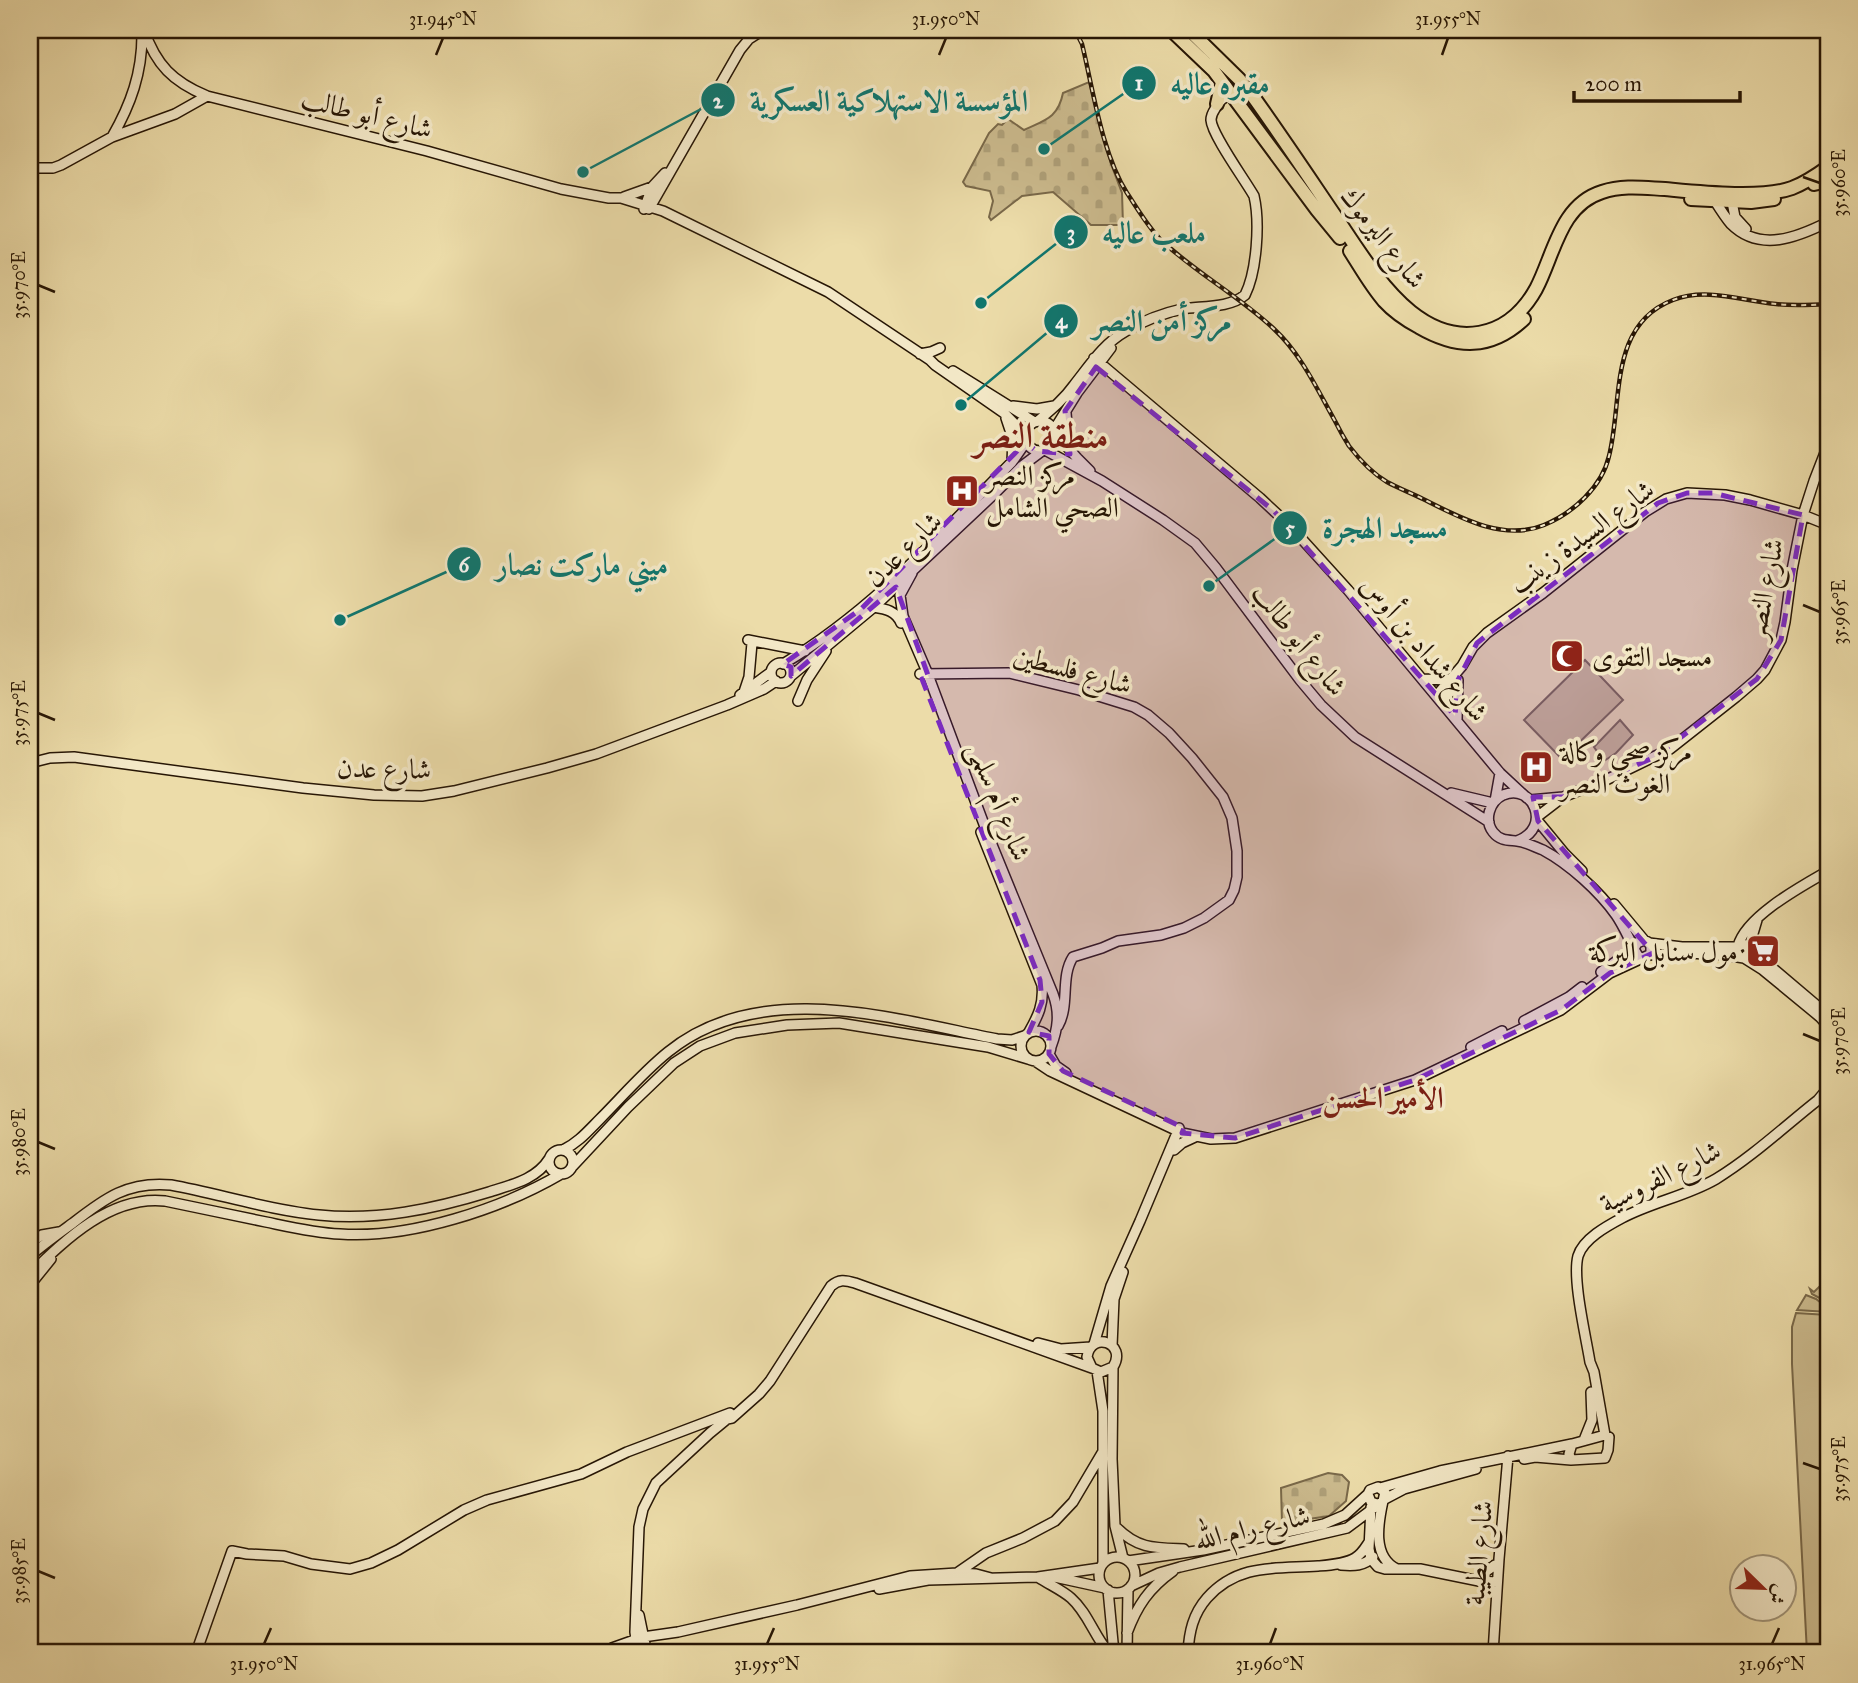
<svg xmlns="http://www.w3.org/2000/svg" width="1858" height="1683" viewBox="0 0 1858 1683" font-family="'IM FELL Great Primer',Amiri,serif">
<defs>
<pattern id="cemetery-stones" width="16" height="16" patternUnits="userSpaceOnUse" patternTransform="scale(1.75)"><rect width="16" height="16" fill="#cbba8d"/><path d="M2 7V4a2 2 0 0 1 4 0v3zM10 15v-3a2 2 0 0 1 4 0v3z" fill="#ae9f78"/></pattern>
</defs>
<rect width="100%" height="100%" fill="#ecdca9"/>
<filter id="stains"><feTurbulence type="fractalNoise" baseFrequency=".00286" numOctaves="4"/><feColorMatrix values="0 0 0 0 .2 0 0 0 0 .09 0 0 0 0 .02 0 0 0 .5 -.17"/></filter>
<radialGradient id="worn" r=".72"><stop offset=".6" stop-color="#630" stop-opacity="0"/><stop offset="1" stop-color="#630" stop-opacity=".3"/></radialGradient>
<!-- green -->
<path fill="#cbba8d" stroke="#796849" stroke-width="2" d="M1585,660L1623,700L1562,759L1524,720Z
M1620,720L1633,735L1616,753L1604,761L1594,747Z
M1828,1281V1312L1797,1310L1806,1295L1816,1299L1825,1306L1827,1302L1812,1294L1810,1289L1814,1292L1822,1284Z
M1796,1313L1828,1315V1653H1807L1792,1364V1327Z"/>
<!-- cemetery -->
<path fill="url(#cemetery-stones)" stroke="#796849" stroke-width="2" d="M1089,82L1111,164L1122,193L1123,225H1091L1053,192L1022,196L991,220L989,217L993,201L990,191L966,186L963,182L989,133L998,124L1002,125L1008,119L1024,130C1045,120 1058,118 1063,93Z
M1328,1473L1342,1475L1349,1482L1346,1501L1329,1516L1282,1523L1281,1488Z"/>
<g fill="none" stroke-linecap="round" stroke-linejoin="round">
<!-- highway-tunnel -->
<path stroke="#c5b488" stroke-width="12" stroke-dasharray="12 6" stroke-linecap="butt" d="M1230,81L1264,127"/>
<!-- secondary casing -->
<g stroke="#271605" stroke-width="12">
<path id="secondary" d="M144,30C156,65 173,82 207,96L427,151L561,189L609,198H621L663,211L828,292L930,360L935,365L1004,413L1025,434
M739,30L753,36
M112,137C131,104 142,73 142,35
M30,168H53L61,165L112,137L175,114L207,96
M624,197L652,187
M1715,201C1720,209 1725,217 1731,224C1760,253 1798,237 1828,222
M1732,202L1735,217L1746,229
M644,209L652,187L665,173
M649,209L740,50L749,39L763,30
M920,354L931,352L940,348
M1094,358L1260,498L1290,526L1348,590L1500,773L1527,798
M953,371L1033,421
M1013,406L1037,409L1054,406
M1066,413L1069,448
M1006,418L1013,439L1012,462
M1039,420C1052,409 1064,399 1074,385C1090,365 1103,344 1126,331C1143,321 1164,313 1182,309C1202,306 1230,308 1245,295C1257,271 1260,222 1254,196C1245,180 1212,135 1211,120C1211,117 1213,112 1215,109C1222,93 1236,93 1252,95
M1025 436a15 15 0 1 1 30 0a15 15 0 1 1-30 0Z
M1054,430L1077,393L1111,348
M1055,433L1077,458L1090,471
M1045,450L1102,481L1163,520L1195,543L1216,568L1300,680L1321,705L1355,737L1489,822
M912,573L900,595L903,616L927,672L988,835L1053,994C1060,1013 1058,1028 1051,1047
M874,607C886,609 896,611 901,623
M748,640L805,651
M771 673a10 10 0 1 1 20 0a10 10 0 1 1-20 0Z
M783,664C871,612 941,534 1012,462L1026,442
M920,674L1009,673L1079,690L1134,707L1148,715L1169,733L1192,758L1223,797L1232,818L1237,851V877L1234,890L1229,900L1204,918L1184,928L1161,935L1118,941L1102,948L1073,957C1060,977 1070,1005 1058,1026
M791,676L874,607L992,496L1022,466L1042,451
M1422,679L1450,680
M744,692L749,677L752,643
M740,695L771,672
M1437,695L1462,666L1473,647L1487,633L1543,593L1645,512L1666,499L1687,493L1725,495L1750,500L1803,515L1828,525
M798,701L807,680L826,651
M1443,702L1458,681
M1457,720L1458,680
M30,763L50,758L74,757L303,788L374,795L422,796L454,791L547,768L596,754L727,705L764,689L776,681
M1451,793L1493,803
M1530,800L1563,797
M1495,801L1500,773
M1537,817L1563,797L1606,780L1670,749L1736,697L1757,679L1765,670L1781,640L1785,622L1792,570L1803,515L1814,481L1828,445
M1537,820L1565,854L1582,871
M981,832L1042,985C1044,1004 1038,1016 1029,1032
M1517,841C1553,828 1533,782 1503,795C1489,802 1484,820 1493,832C1500,841 1508,840 1517,841C1526,842 1535,847 1543,850C1569,864 1599,891 1616,915C1623,925 1628,937 1634,948
M1614,904L1644,940
M1649,943L1682,947H1737
M1738,946C1746,916 1802,886 1828,871
M1749,947L1757,920
M1750,949L1828,1015
M1649,955C1681,953 1712,952 1744,958L1750,952L1747,946L1743,944L1737,947L1736,951L1739,957
M1744,958L1763,970L1820,1017L1828,1026
M1601,972L1634,949
M1524,1021L1569,997L1582,987
M1021 1046a15 15 0 1 1 30 0a15 15 0 1 1-30 0Z
M1471,1047L1502,1031
M1049,1054L1056,1066L1066,1073
M1035,1061L1050,1071L1182,1133L1211,1139L1235,1138L1415,1080L1561,1010L1610,973L1649,955L1651,953V946L1648,942L1644,940L1637,943L1634,949L1638,956L1642,958
M549 1162a12 12 0 1 1 24 0a12 12 0 1 1-24 0Z
M563,1150C578,1143 588,1131 600,1119C622,1097 643,1072 668,1052C760,977 894,1019 997,1039L1012,1040L1024,1036
M1174,1150L1182,1143L1195,1137
M572,1167L628,1107L674,1063L700,1046L735,1033L787,1025L839,1023L988,1047L1028,1059
M30,1243L42,1235L59,1232
M30,1256C44,1244 58,1234 73,1223C105,1198 128,1181 171,1185C220,1194 269,1210 319,1215C377,1221 434,1209 489,1192C510,1185 536,1180 549,1159
M30,1274C66,1239 111,1195 165,1201C199,1208 232,1215 266,1222C290,1227 315,1233 340,1234C410,1239 501,1209 561,1174
M30,1285L51,1259
M1038,1343L1061,1349L1091,1347
M1094,1344L1111,1286L1140,1221L1179,1128
M1112,1346L1114,1299L1123,1272
M1113,1367L1101,1372L1092,1368L1087,1357C1091,1330 1128,1343 1113,1367L1112,1459L1115,1526L1123,1558
M1097,1371L1103,1411V1563
M1605,1435L1594,1372L1590,1362C1586,1337 1572,1279 1578,1256C1583,1239 1607,1226 1622,1218C1652,1202 1687,1196 1716,1179C1752,1157 1785,1126 1818,1100L1828,1088
M1605,1435L1609,1437L1608,1450L1605,1458L1571,1460L1569,1454L1572,1444Z
M1584,1440L1592,1420L1591,1392
M1524,1459L1535,1457L1571,1460
M1380,1488L1440,1471L1572,1444
M1385,1499L1404,1489L1476,1469
M1383,1501C1378,1524 1372,1557 1397,1569
M1371,1507L1369,1549L1371,1559L1378,1567L1385,1569H1420L1479,1581L1497,1582
M1117,1528C1138,1549 1155,1548 1184,1549
M1099 1575a18 18 0 1 1 36 0a18 18 0 1 1-36 0Z
M1128,1561L1203,1550L1324,1524L1345,1515L1368,1494
M1341,1565C1354,1566 1364,1566 1373,1557
M957,1573L986,1553L1023,1538L1055,1521L1073,1502L1102,1453
M1481,1575L1495,1565
M1050,1576L1105,1588
M1038,1577C1048,1584 1062,1590 1071,1598C1088,1613 1094,1636 1109,1653
M1131,1586L1159,1573L1180,1567L1347,1528L1383,1501L1385,1492L1378,1487L1370,1490L1368,1494L1371,1502L1377,1504
M879,1589L928,1580L1038,1577L1100,1568
M1108,1590L1114,1653
M639,1615L645,1644
M1127,1633C1137,1606 1149,1588 1173,1571
M637,1646L635,1632L639,1527L643,1509L656,1483L710,1433L727,1419L732,1418L759,1394L770,1381L831,1286C839,1279 845,1280 855,1283L1092,1368
M612,1648L643,1637L678,1632L797,1605L910,1576L957,1573L976,1574L991,1578
M196,1653L232,1551L247,1554L284,1556L311,1564L350,1569L371,1563L398,1550L464,1510L487,1500L581,1474L627,1452L730,1413
M587,1653L600,1650L616,1648
M1127,1653L1128,1589
M1188,1653C1189,1632 1193,1614 1207,1598C1238,1563 1276,1569 1318,1566C1330,1565 1345,1564 1355,1558C1362,1554 1365,1548 1369,1542
M1493,1653L1499,1559L1508,1456"/>
</g>
<!-- highway casing -->
<g stroke="#271605" stroke-width="16">
<path id="highway" d="M1171,30L1214,71L1317,210L1340,238
M1189,30L1239,79L1252,95C1283,138 1312,182 1342,226C1362,256 1383,289 1411,312C1456,348 1508,339 1536,289C1554,255 1560,205 1602,192C1623,185 1644,188 1665,189C1698,192 1762,199 1792,188C1805,183 1817,175 1828,167
M1217,104L1222,82
M1814,184L1828,181
M1691,199L1751,202L1774,199
M1350,251C1361,268 1371,286 1384,301C1394,312 1406,320 1419,327C1457,349 1491,350 1524,319"/>
</g>
<!-- secondary -->
<use href="#secondary" stroke="#f3e8c7" stroke-width="9"/>
<!-- highway -->
<use href="#highway" stroke="#ecdca9" stroke-width="12"/>
<!-- rail casing -->
<g stroke="#271605" stroke-width="4.5">
<path id="rail" d="M1075,30L1082,44C1093,89 1102,154 1127,193C1137,208 1148,227 1161,240C1196,273 1239,296 1274,329C1301,354 1317,389 1335,421C1339,429 1344,438 1349,446C1359,459 1372,473 1387,482C1398,488 1411,493 1423,499C1459,517 1503,542 1544,525C1573,513 1602,487 1609,456C1623,401 1608,325 1673,300C1706,287 1743,301 1776,304C1794,306 1811,305 1828,304
M1828,932C1824,950 1822,968 1828,986"/>
</g>
<!-- rail -->
<use href="#rail" stroke="#f3e8c7" stroke-width="2" stroke-dasharray="5" stroke-linecap="butt"/>
</g>
<!-- marked area -->
<path fill="#7b2cbf" fill-opacity="0.2" stroke="#7b2cbf" stroke-width="5" stroke-dasharray="14 9" stroke-linejoin="round" d="M1096,367L1274,511L1455,716L1458,680L1477,643L1658,503L1687,493H1713L1803,515L1781,640L1757,679L1655,757L1563,797H1533L1538,821L1653,953L1610,973L1561,1010L1415,1080L1235,1138L1182,1133L1184,1128L1063,1071L1049,1054V1036L1029,1032L1042,1002L1040,980L922,679L929,678L896,587L791,676V667L783,664L861,609L1026,442L1036,451L1070,454L1065,411Z"/>
<!-- ticks -->
<path fill="none" stroke="#271605" stroke-width="2.5" d="M436,55L443,38M939,55L946,38M1442,55L1448,38M1803,177L1820,183M38,285L55,292M1803,605L1820,612M38,713L55,720M1803,1034L1820,1041M38,1142L55,1149M1803,1463L1820,1469M38,1571L55,1578M264,1644L271,1628M767,1644L774,1628M1270,1644L1276,1628M1772,1644L1779,1628"/>
<!-- icons -->
<defs>
<g id="hospital-square" transform="scale(1.75)"><rect x="-9" y="-9" width="18" height="18" rx="4" fill="#8f2418" stroke="#f3e8c7"/><path d="M-5-5h3v3.5h4V-5h3V5h-3V1.5h-4V5h-3Z" fill="#fff"/></g>
<g id="mosque-square" transform="scale(1.75)"><rect x="-9" y="-9" width="18" height="18" rx="4" fill="#8f2418" stroke="#f3e8c7"/><path d="M3.5-4.9A6 6 0 1 0 3.5 4.9A5 5 0 1 1 3.5-4.9Z" fill="#fff"/></g>
<g id="supermarket-square" transform="scale(1.75)"><rect x="-9" y="-9" width="18" height="18" rx="4" fill="#8f2418" stroke="#f3e8c7"/><path d="M-6-5.5h2.5l.6 2H6L4.5 2H-2.5L-4.4-4H-6ZM-1.5 3.2a1.3 1.3 0 1 0 .1 0ZM3 3.2a1.3 1.3 0 1 0 .1 0Z" fill="#fff"/></g>
</defs>
<g fill-rule="evenodd">
<use href="#hospital-square" x="962" y="491"/>
<use href="#mosque-square" x="1567" y="656"/>
<use href="#hospital-square" x="1536" y="767"/>
<use href="#supermarket-square" x="1763" y="951"/>
</g>
<g text-anchor="middle" stroke-width="7" stroke-linejoin="round" paint-order="stroke">
<!-- street labels -->
<g font-size="28" fill="#271605" stroke="#f3e8c7">
<text transform="translate(367 113) rotate(14)" y="10">شارع أبو طالب</text>
<text transform="translate(1384 237) rotate(52)" y="10">شارع اليرموك</text>
<text transform="translate(1581 536) rotate(-36)" y="10">شارع السيدة زينب</text>
<text transform="translate(903 549) rotate(-44)" y="10">شارع عدن</text>
<text transform="translate(1764 589) rotate(-79)" y="10">شارع النصر</text>
<text transform="translate(1300 639) rotate(52)" y="10">شارع أبو طالب</text>
<text transform="translate(1425 648) rotate(50)" y="10">شارع شداد بن أوس</text>
<text transform="translate(1073 669) rotate(15)" y="10">شارع فلسطين</text>
<text transform="translate(384 768) rotate(1)" y="10">شارع عدن</text>
<text transform="translate(1000 801) rotate(68)" y="10">شارع أم سلمى</text>
<text transform="translate(1660 1176) rotate(-26)" y="10">شارع الفروسية</text>
<text transform="translate(1252 1527) rotate(-13)" y="10">شارع رام الله</text>
<text transform="translate(1478 1553) rotate(-85)" y="10">شارع الطيبة</text>
</g>
<!-- poi labels -->
<g font-size="28" fill="#271605" stroke="#f3e8c7" text-anchor="start">
<text x="986" y="485">مركز النصر<tspan x="986" dy="32">الصحي الشامل</tspan></text>
<text x="1592" y="666">مسجد التقوى</text>
<text x="1560" y="761">مركز صحي وكالة<tspan x="1560" dy="32">الغوث النصر</tspan></text>
<text x="1738" y="961" text-anchor="end">مول سنابل البركة</text>
</g>
<!-- neighbourhood labels -->
<g font-size="30" font-weight="bold" fill="#7a1f14" stroke="#f3e8c7">
<text x="1383" y="1108">الأمير الحسن</text>
</g>
<!-- district labels -->
<g font-size="35" font-weight="bold" fill="#7a1f14" stroke="#f3e8c7">
<text x="1041" y="447">منطقة النصر</text>
</g>
</g>
<!-- callouts -->
<path fill="none" stroke="#0f766e" stroke-width="2.5" d="M1044 149L1139 83M583 172L718 100M981 303L1071 232M961 405L1061 321M1209 586L1290 528M340 620L464 564"/>
<g fill="#0f766e" stroke="#f3e8c7" stroke-width="2.5">
<circle cx="1044" cy="149" r="7"/>
<circle cx="583" cy="172" r="7"/>
<circle cx="981" cy="303" r="7"/>
<circle cx="961" cy="405" r="7"/>
<circle cx="1209" cy="586" r="7"/>
<circle cx="340" cy="620" r="7"/>
<circle cx="1139" cy="83" r="18"/>
<circle cx="718" cy="100" r="18"/>
<circle cx="1071" cy="232" r="18"/>
<circle cx="1061" cy="321" r="18"/>
<circle cx="1290" cy="528" r="18"/>
<circle cx="464" cy="564" r="18"/>
</g>
<g font-size="21" text-anchor="middle" font-weight="bold" fill="#fff">
<text x="1139" y="90">1</text>
<text x="718" y="108">2</text>
<text x="1071" y="240">3</text>
<text x="1061" y="328">4</text>
<text x="1290" y="535">5</text>
<text x="464" y="572">6</text>
</g>
<g font-size="30" text-anchor="middle" font-weight="bold" fill="#0f766e" stroke="#f3e8c7" stroke-width="7" stroke-linejoin="round" paint-order="stroke">
<text x="1220" y="94">مقبره عاليه</text>
<text x="889" y="111">المؤسسة الاستهلاكية العسكرية</text>
<text x="1154" y="243">ملعب عاليه</text>
<text x="1162" y="331">مركز أمن النصر</text>
<text x="1385" y="538">مسجد الهجرة</text>
<text x="582" y="575">ميني ماركت نصار</text>
</g>
<!-- margin -->
<rect width="1858" height="1683" fill="none" stroke="#ecdca9" stroke-width="77"/>
<!-- north arrow -->
<g transform="translate(1763 1588) rotate(113)"><circle r="33" fill="#f3e8c7" stroke="#a19479" stroke-width="2"/>
<path d="M0-5L12 26L0 18L-12 26Z" fill="#8f2418"/>
<text y="-10" font-size="19" font-weight="bold" text-anchor="middle" fill="#271605">ش</text>
</g>
<!-- scale -->
<path d="M1574 91v10h166v-10" fill="none" stroke="#271605" stroke-width="3.5"/>
<text x="1585" y="91" font-size="21" fill="#271605" stroke="#f3e8c7" stroke-width="5" paint-order="stroke">200 m</text>
<rect x="38" y="38" width="1782" height="1606" fill="none" stroke="#271605" stroke-width="2.5"/>
<g font-size="18" text-anchor="middle" fill="#271605">
<text x="443" y="25">31.945°N</text>
<text x="946" y="25">31.950°N</text>
<text x="1448" y="25">31.955°N</text>
<text transform="translate(1839 183) rotate(-90)" y="6">35.960°E</text>
<text transform="translate(19 285) rotate(-90)" y="6">35.970°E</text>
<text transform="translate(1839 612) rotate(-90)" y="6">35.965°E</text>
<text transform="translate(19 713) rotate(-90)" y="6">35.975°E</text>
<text transform="translate(1839 1041) rotate(-90)" y="6">35.970°E</text>
<text transform="translate(19 1142) rotate(-90)" y="6">35.980°E</text>
<text transform="translate(1839 1469) rotate(-90)" y="6">35.975°E</text>
<text transform="translate(19 1571) rotate(-90)" y="6">35.985°E</text>
<text x="264" y="1670">31.950°N</text>
<text x="767" y="1670">31.955°N</text>
<text x="1270" y="1670">31.960°N</text>
<text x="1772" y="1670">31.965°N</text>
</g>
<rect width="100%" height="100%" filter="url(#stains)"/>
<rect width="100%" height="100%" fill="url(#worn)"/>
</svg>
